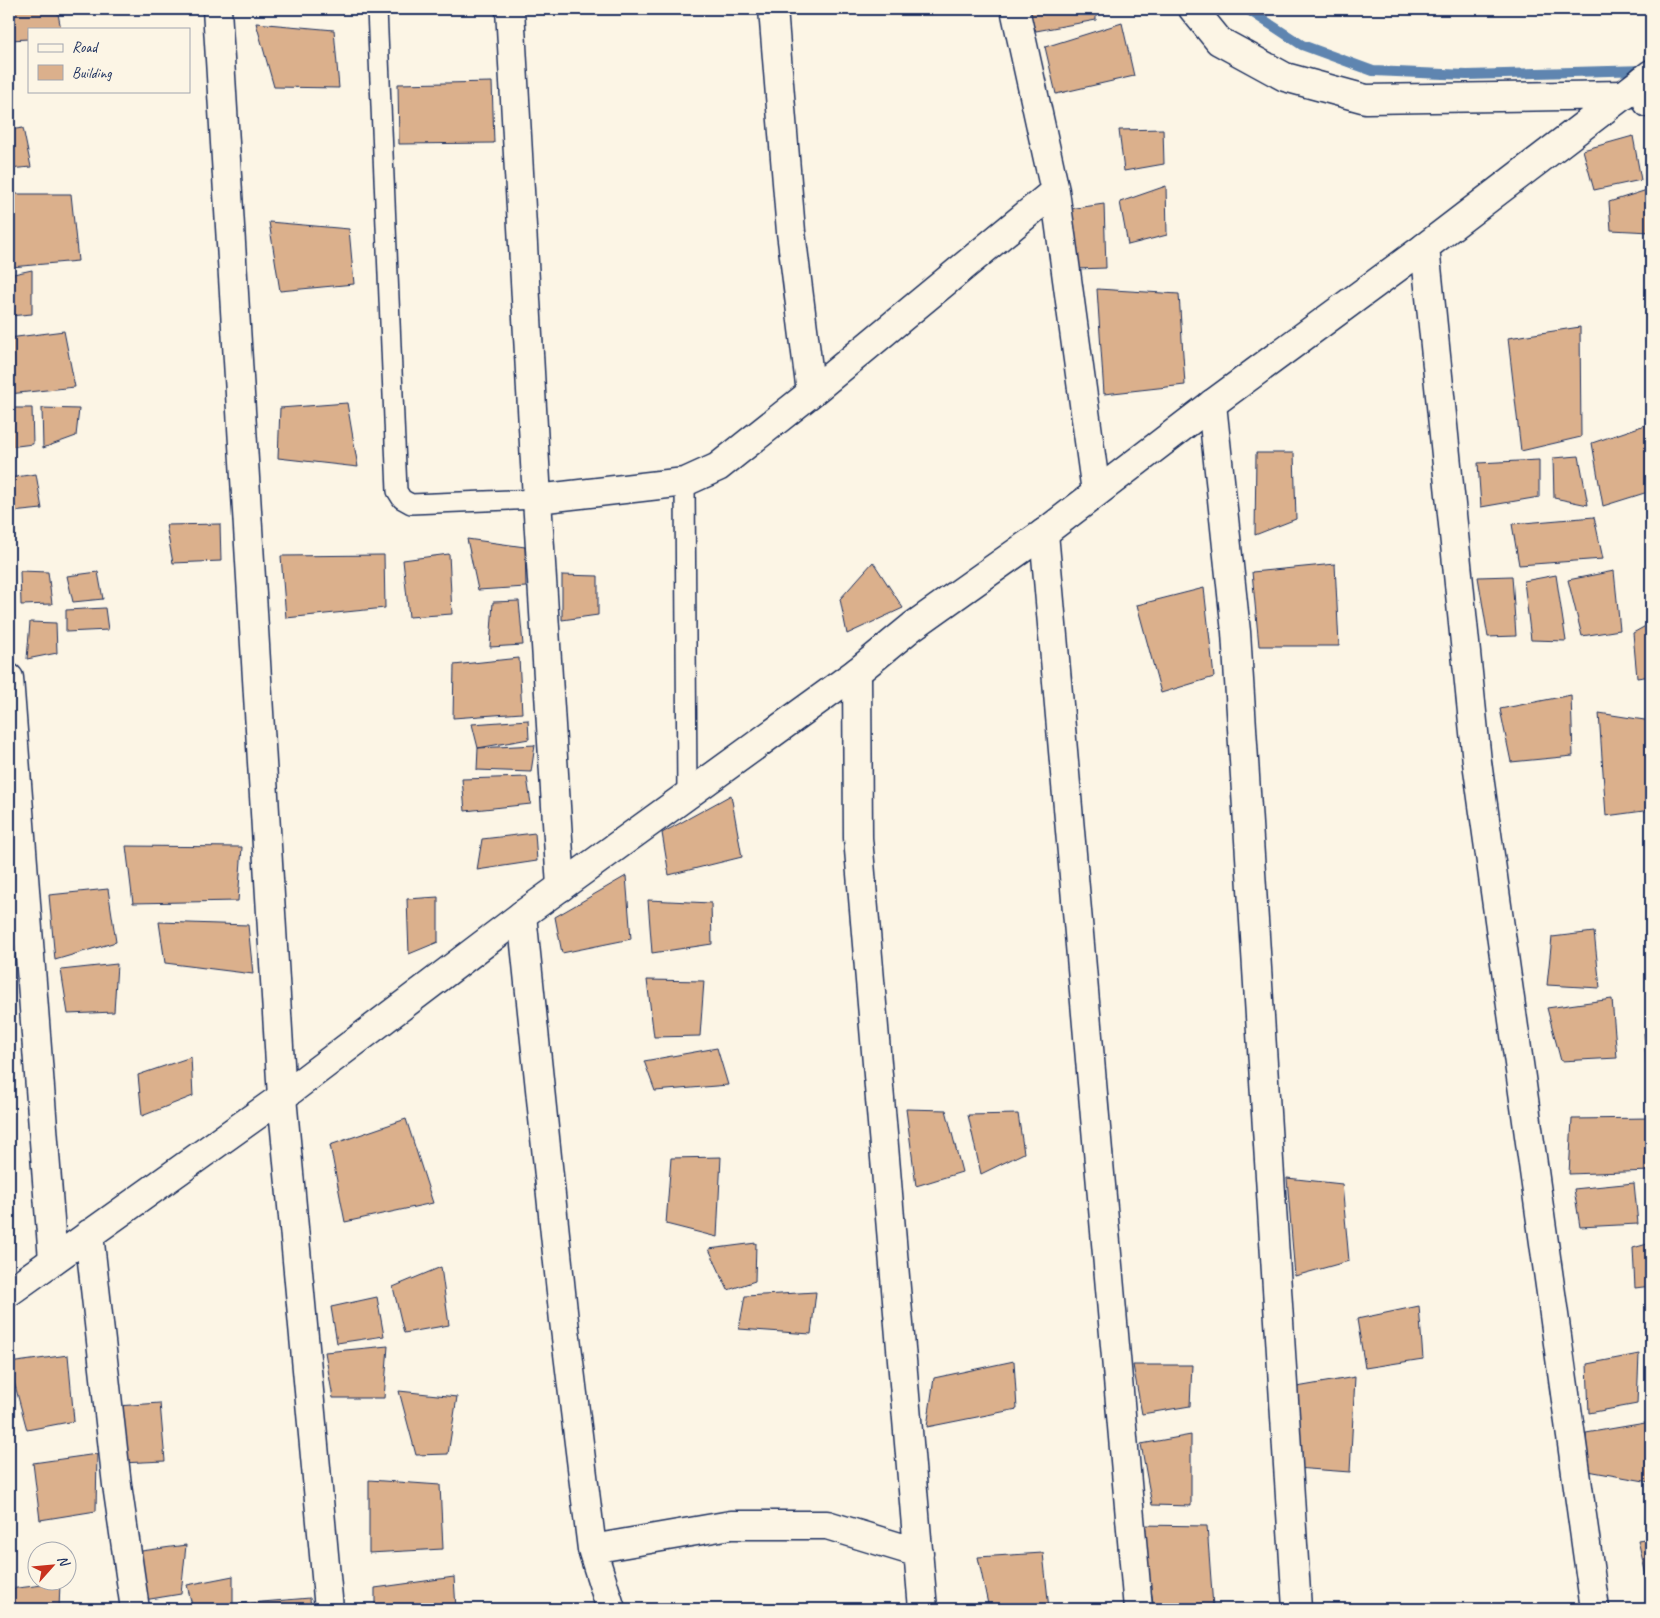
<svg xmlns="http://www.w3.org/2000/svg" width="1660" height="1618" viewBox="0 0 1660 1618" font-family="Caveat,sans-serif">
<rect width="100%" height="100%" fill="#fcf5e5"/>
<filter id="ink" filterUnits="userSpaceOnUse"><feTurbulence type="fractalNoise" baseFrequency=".02" numOctaves="2"/><feDisplacementMap in="SourceGraphic" scale="10" xChannelSelector="R" yChannelSelector="G"/><feConvolveMatrix kernelMatrix="1 2 1 2 8 2 1 2 1" color-interpolation-filters="sRGB"/></filter>
<g filter="url(#ink)">
<g fill="none" stroke-linecap="round" stroke-linejoin="round">
<!-- stream -->
<path stroke="#5e85b0" stroke-width="10" d="M1247,9L1302,45L1373,71L1467,75L1645,70"/>
</g>
<!-- building -->
<path fill="#dbb08c" stroke="#1b2f5e" d="M9,9H57L61,29H29V39L9,40Z
M1026,9H1096V20L1036,31Z
M256,23L334,30L339,88L274,87Z
M1122,23L1134,76L1056,94L1045,47Z
M492,82L494,143L399,144L398,84Z
M23,128L31,167L9,169V130Z
M1163,129L1164,164L1124,171L1119,130Z
M1633,136L1641,180L1594,190L1583,150Z
M1166,186L1167,235L1128,245L1120,202Z
M1647,190L1651,232L1611,230L1609,202Z
M9,194H71L78,261L11,267L9,239Z
M1104,204L1106,268L1076,269L1062,210Z
M269,222L349,229L354,284L280,291Z
M32,270V314L9,316V275Z
M1097,289L1179,294L1185,385L1104,394Z
M1580,327L1581,437L1521,451L1508,338Z
M64,331L75,387L9,394V338Z
M347,403L358,467L278,458L280,408Z
M9,408H32L33,444L9,447Z
M42,408L79,409L76,436L43,448Z
M1651,423V491L1603,506L1592,443Z
M1256,453H1294L1296,519L1255,535Z
M1579,456L1588,505L1554,498L1553,458Z
M1539,460V497L1481,507L1478,463Z
M36,474L42,509L12,512L9,497V478Z
M1594,517L1603,559L1519,565L1512,524Z
M220,524L221,561L173,563L166,525Z
M467,539L525,547L526,587L478,590Z
M449,554L452,614L409,617L403,560Z
M384,555L385,608L286,618L281,556Z
M873,562L903,608L847,634L840,599Z
M1335,564L1339,646H1259L1252,572Z
M20,571L48,572L52,604L21,605Z
M1614,571L1620,630L1582,636L1568,580Z
M98,572L103,599L73,602L67,576Z
M562,575L598,576V615L562,620Z
M1556,575L1566,641L1531,640L1524,581Z
M1512,576L1516,636L1488,637L1478,577Z
M1204,588L1214,677L1161,693L1137,605Z
M519,601L523,645L490,647L493,602Z
M105,608L108,630L66,632V610Z
M30,622L56,623L57,653L27,659Z
M1651,623V676L1637,678L1633,633Z
M519,658L522,713L453,718L454,665Z
M1571,695L1573,756L1511,762L1500,709Z
M1599,713L1651,721V810L1606,816Z
M528,720L529,739L478,748L472,724Z
M535,745L531,772L477,770L478,748Z
M527,777L531,804L465,811L462,779Z
M731,795L742,857L669,875L662,833Z
M535,833L537,861L477,870L482,839Z
M126,846L242,847L238,901L133,903Z
M626,876L631,939L562,953L555,917Z
M108,889L116,942L55,960L49,895Z
M438,897V942L409,954L407,899Z
M648,900L711,903L712,944L652,953Z
M159,922L248,925L253,974L165,963Z
M1594,932L1600,988L1547,985L1552,937Z
M117,964L114,1012L68,1014L61,970Z
M647,980L704,981L700,1036L654,1037Z
M1612,999L1617,1058L1561,1061L1547,1008Z
M1644,1033L1651,1035V1099H1649Z
M717,1048L728,1085L655,1091L644,1061Z
M191,1057L193,1096L142,1116L138,1075Z
M906,1109L946,1110L962,1172L916,1186Z
M1018,1114L1024,1153L981,1174L968,1115Z
M1651,1118V1171L1569,1174L1572,1119Z
M406,1119L433,1203L345,1222L330,1145Z
M721,1157L717,1237L666,1224L671,1158Z
M1287,1178L1342,1184L1349,1261L1295,1276Z
M1634,1183L1638,1224L1580,1227L1574,1189Z
M756,1243L755,1281L728,1290L709,1249Z
M1651,1243V1286L1635,1288L1633,1248Z
M441,1267L449,1325L404,1333L393,1287Z
M816,1292L811,1334L739,1329L745,1296Z
M377,1297L384,1336L337,1343L331,1307Z
M1419,1306L1423,1359L1365,1368L1357,1319Z
M388,1346L384,1398H333L325,1352Z
M1639,1354L1637,1404L1589,1413L1587,1364Z
M68,1355L74,1421L27,1430L9,1363Z
M1014,1361L1017,1409L927,1427L934,1378Z
M1133,1365H1192L1190,1406L1142,1414Z
M1355,1377L1350,1472L1295,1468L1291,1388Z
M399,1391L457,1397L448,1454L416,1455Z
M160,1403L165,1461L121,1463L117,1406Z
M1651,1422L1650,1482L1588,1471L1586,1433Z
M1191,1435V1506L1152,1505L1141,1444Z
M97,1454L96,1511L40,1520L33,1463Z
M369,1480L440,1485L443,1549L369,1553Z
M1141,1525L1207,1526L1213,1607L1154,1609Z
M1651,1538V1597L1638,1540Z
M186,1545L181,1594L144,1600L134,1552Z
M1043,1553L1049,1609H989L978,1557Z
M233,1576V1609H193L187,1585Z
M454,1577L456,1609H375V1588Z
M60,1583L59,1609H9V1589Z
M310,1598L311,1609H238V1604Z"/>
<g fill="none" stroke-linecap="round" stroke-linejoin="round">
<!-- service casing -->
<g stroke="#1b2f5e" stroke-width="22">
<path id="service" d="M377,9L397,491L402,499L411,504L537,499
M685,482L687,796"/>
</g>
<!-- minor casing -->
<g stroke="#1b2f5e" stroke-width="31">
<path id="minor" d="M217,9L282,1097L329,1609
M510,9L537,499L561,887
M773,9L791,232L811,393
M1015,9L1055,191L1096,492
M1193,9L1219,41L1285,77L1366,99L1625,95
M1643,80L1648,103H1651
M1425,247L1477,762L1595,1609
M1212,404L1236,632L1297,1609
M537,499L685,482L718,467L811,393L1055,191
M1044,533L1138,1609
M857,672L858,838L923,1609
M9,678L53,1260
M522,915L564,1321L592,1549L611,1609
M89,1234L117,1485L135,1609
M592,1549L731,1525H827L919,1553"/>
</g>
<!-- secondary casing -->
<g stroke="#1b2f5e" stroke-width="31">
<path id="secondary" d="M9,1292L282,1097L522,915L857,672L913,626L1044,533L1212,404L1425,247L1651,74"/>
</g>
<!-- service -->
<use href="#service" stroke="#fcf5e5" stroke-width="19"/>
<!-- minor -->
<use href="#minor" stroke="#fcf5e5" stroke-width="28"/>
<!-- secondary -->
<use href="#secondary" stroke="#fcf5e5" stroke-width="28"/>
</g>
</g>
<!-- margin -->
<rect width="1660" height="1618" fill="none" stroke="#fcf5e5" stroke-width="30"/>
<rect x="15" y="15" width="1630" height="1588" fill="none" stroke="#1b2f5e" stroke-width="2" filter="url(#ink)"/>
<!-- legend -->
<rect x="28" y="28" width="162" height="65" fill="#fcf5e5" stroke="#a2a6af"/>
<rect x="38" y="44" width="25" height="8" fill="#fcf5e5" stroke="#a2a6af"/>
<text x="72" y="52" font-size="15" fill="#1b2f5e">Road</text>
<rect x="38" y="65" width="25" height="15" fill="#dbb08c" stroke="#a2a6af"/>
<text x="72" y="78" font-size="15" fill="#1b2f5e">Building</text>
<!-- north arrow -->
<g transform="translate(52 1566) rotate(63)"><circle r="24" fill="#fcf5e5" stroke="#a2a6af"/>
<path d="M0-4L9 19L0 12L-9 19Z" fill="#c8321e"/>
<text y="-8" font-size="14" font-weight="bold" text-anchor="middle" fill="#1b2f5e">N</text>
</g>
</svg>
